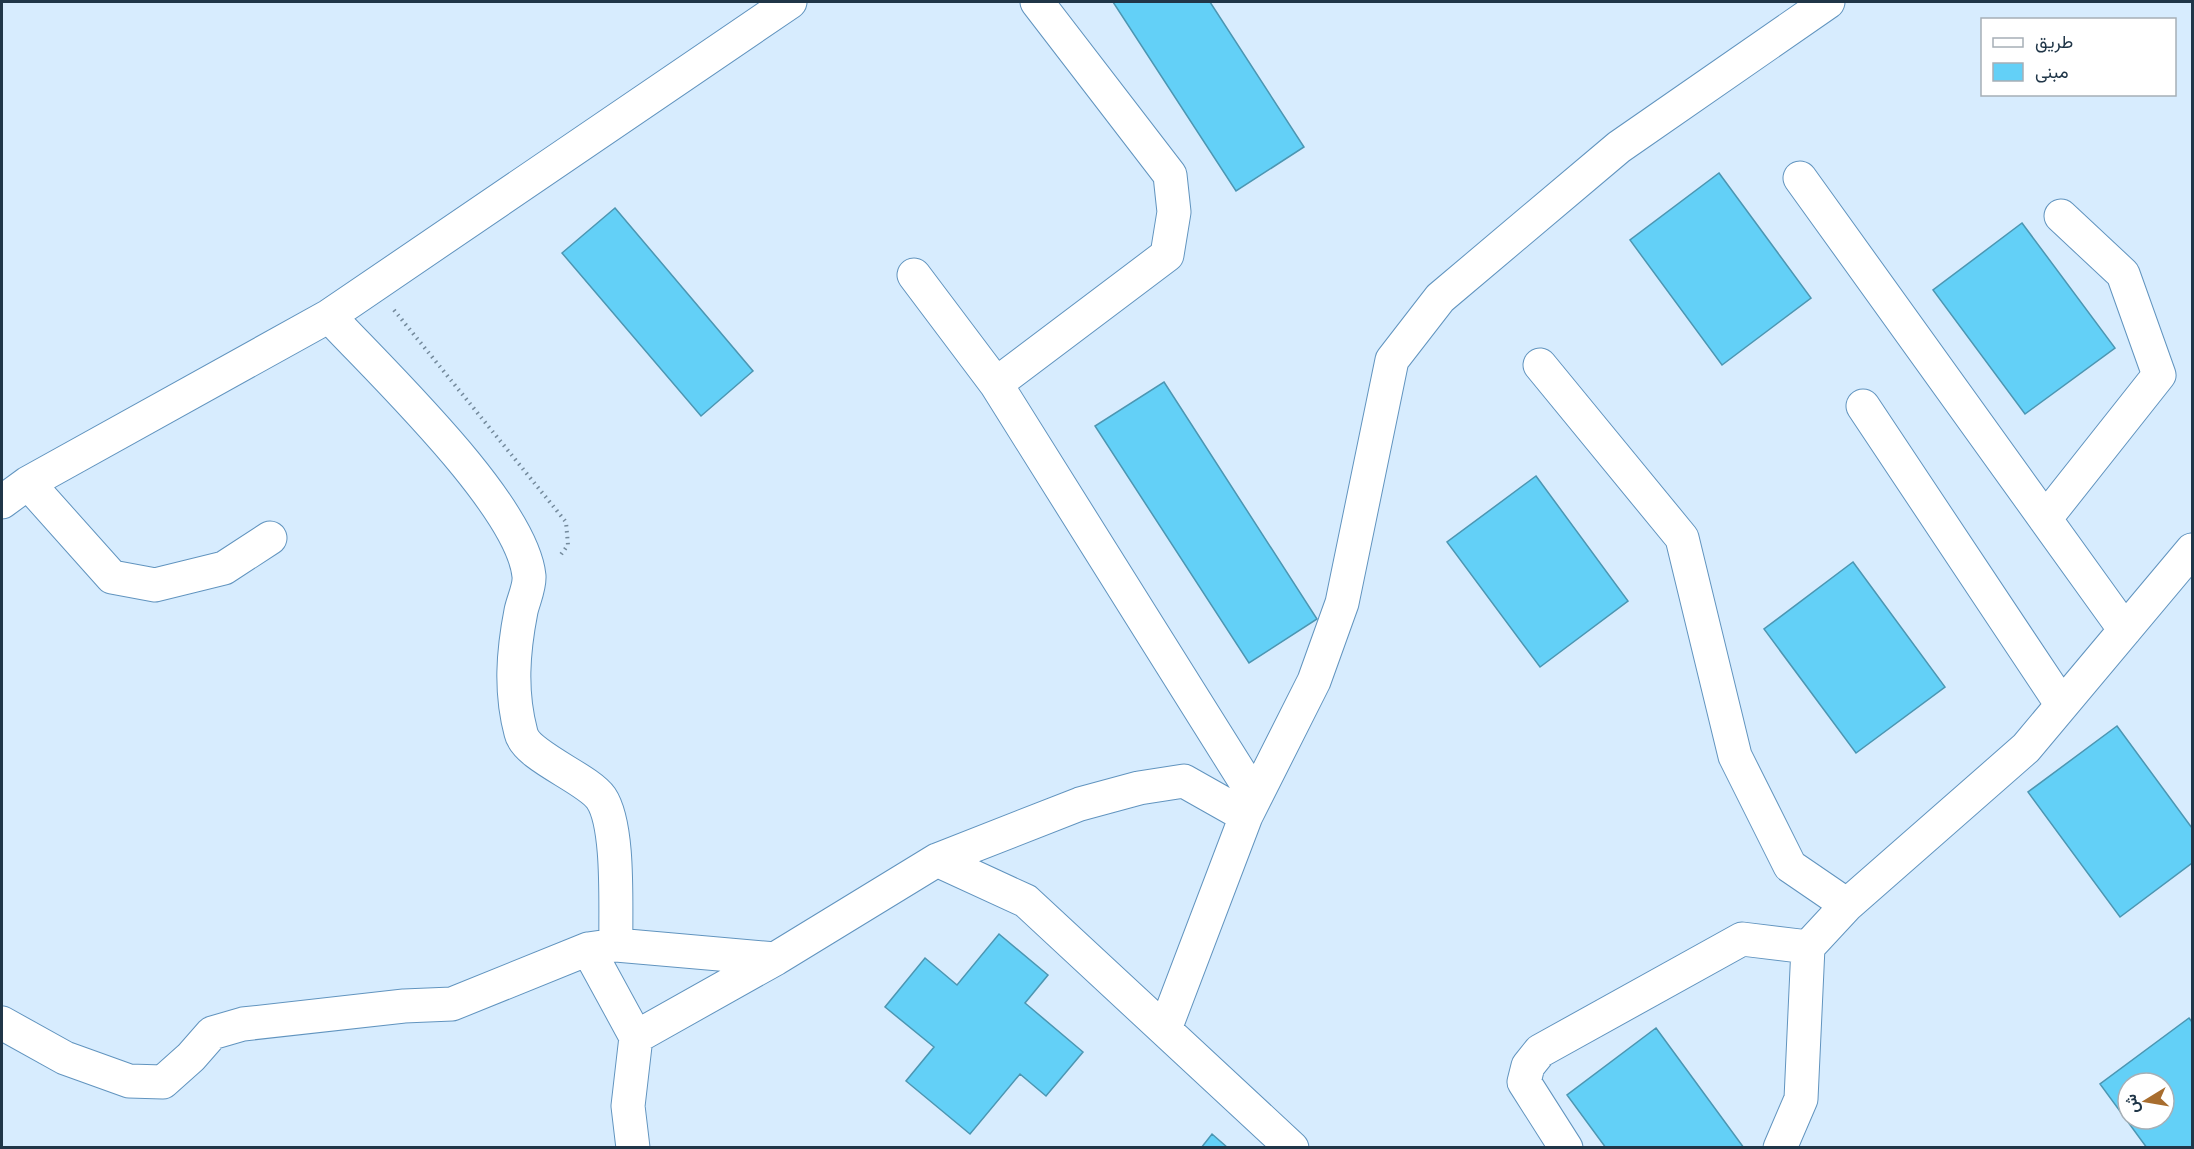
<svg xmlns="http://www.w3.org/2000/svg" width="2194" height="1149" viewBox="0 0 2194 1149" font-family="Manrope,Vazirmatn,sans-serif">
<rect width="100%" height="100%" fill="#d7ecfe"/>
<!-- building -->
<path fill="#63d0f7" stroke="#4c96b2" stroke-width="1.5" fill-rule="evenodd" d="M1113,2H1210L1304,147L1236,191Z
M1719,173L1811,298L1722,365L1630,240Z
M615,208L753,371L701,416L562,253Z
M2022,223L2115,348L2025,414L1933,290Z
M1164,382L1317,619L1249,663L1095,426Z
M1536,476L1628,601L1540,667L1447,542Z
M1853,562L1945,687L1856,753L1764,629Z
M2117,726L2192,828V863L2120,917L2028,792Z
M999,934L1048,975L1025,1003L1083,1052L1046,1096L1020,1074L970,1134L906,1081L934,1047L885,1007L925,958L957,985Z
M2189,1018L2192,1022V1148H2147L2100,1084ZM2128,1083H2164V1119H2128Z
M1656,1028L1744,1148H1606L1567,1095Z
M1212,1134L1228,1148H1201Z"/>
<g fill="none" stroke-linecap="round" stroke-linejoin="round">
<!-- minor casing -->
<g stroke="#6194bf" stroke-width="35">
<path id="minor" d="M1800,178L2125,630
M914,275L996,384L1255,797
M329,316C380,371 522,505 529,576C530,587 523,601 521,611C513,652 510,692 521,733C526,756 587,778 601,798C620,826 615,909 616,945
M1540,365L1682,538L1735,756L1790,866L1847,905L2026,748L2192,550
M996,384L1167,255L1174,212L1170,175L1037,2
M1863,406L2062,705
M28,483L112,577L155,585L224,568L270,538
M2,502L28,483L329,316L790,2
M2045,519L2159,375L2123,274L2061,216
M937,860L1026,901L1292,1148
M588,949L636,1037L628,1106L633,1148
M2,1023L65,1058L129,1081L163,1082L191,1057L212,1033L243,1024L404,1006L452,1004L588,949L616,945L775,959L937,860L1080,804L1139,788L1184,781L1246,816
M1165,1029L1246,816L1314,681L1342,603L1392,360L1440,298L1619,147L1828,2
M636,1037L775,959
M1566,1148L1524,1082L1528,1066L1540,1051L1742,939L1808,947
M1780,1148L1801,1099L1808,947L1847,905"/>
</g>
<!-- path -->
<path stroke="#748a9c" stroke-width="4" stroke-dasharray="1.5 4.5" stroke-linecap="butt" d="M394,310L566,522L568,545L559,557"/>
<!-- minor -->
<use href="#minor" stroke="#fff" stroke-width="33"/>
</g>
<!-- border -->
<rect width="2194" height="1149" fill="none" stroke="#203648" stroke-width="6"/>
<!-- legend -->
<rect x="1981" y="18" width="195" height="78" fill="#ffffff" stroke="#a6afb6" stroke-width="1.5"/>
<rect x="1993" y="38" width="30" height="9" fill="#ffffff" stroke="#a6afb6" stroke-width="1.5"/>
<text x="2035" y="48" font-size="18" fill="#203648">طريق</text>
<rect x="1993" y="63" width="30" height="18" fill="#63d0f7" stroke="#a6afb6" stroke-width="1.5"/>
<text x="2035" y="78" font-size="18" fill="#203648">مبنى</text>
<!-- north arrow -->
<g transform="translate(2146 1101) rotate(259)"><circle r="28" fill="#ffffff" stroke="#a6afb6" stroke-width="1.5"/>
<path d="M0-4.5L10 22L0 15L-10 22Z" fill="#a86d2e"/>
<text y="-9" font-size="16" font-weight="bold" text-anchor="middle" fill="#203648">ش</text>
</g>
</svg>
